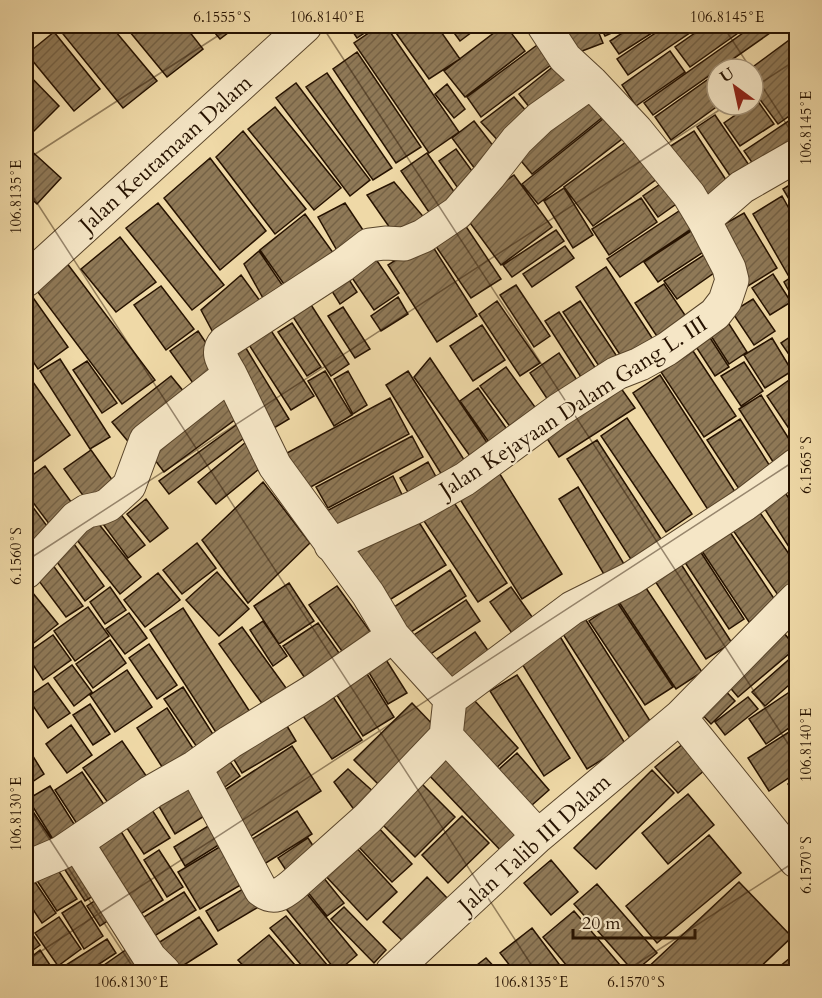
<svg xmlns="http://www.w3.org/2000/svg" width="822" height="998" viewBox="0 0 822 998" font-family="Cardo,serif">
<defs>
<pattern id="building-hatch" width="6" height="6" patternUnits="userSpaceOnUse" patternTransform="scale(1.5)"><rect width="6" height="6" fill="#8f7957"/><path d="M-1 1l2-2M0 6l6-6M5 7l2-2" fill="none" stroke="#756246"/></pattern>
</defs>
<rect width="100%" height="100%" fill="#efd9a7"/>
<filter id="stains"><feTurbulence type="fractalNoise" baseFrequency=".00333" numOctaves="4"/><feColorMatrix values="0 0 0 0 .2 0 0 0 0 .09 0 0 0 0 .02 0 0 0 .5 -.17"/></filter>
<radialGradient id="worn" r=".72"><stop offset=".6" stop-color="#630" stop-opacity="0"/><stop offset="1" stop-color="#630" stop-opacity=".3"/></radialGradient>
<!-- building -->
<path fill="url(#building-hatch)" stroke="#261200" stroke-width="1.5" d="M26,26L33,33L26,39Z
M34,26H48L39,32Z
M74,26H111L157,81L123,108L63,34Z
M125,26H185L203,49L167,77Z
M209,26H237L220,39Z
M349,26H375L357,38Z
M379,26H386L459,132L429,153L354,43Z
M391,26H437L460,59L429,79Z
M449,26H480L460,41Z
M503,26H506L525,51L465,97L444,71Z
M558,26H596L603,43L569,56Z
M600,26H627L605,36Z
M633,26H663L619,54L610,41Z
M666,26H700L628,75L617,59Z
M705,26H748L690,67L675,47Z
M753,26H780L653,115L644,103Z
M54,32L100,89L74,111L27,54Z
M796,35V111L778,124L753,90V69H750Z
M544,40L559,59L481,117L467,97Z
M670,51L685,72L636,106L622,85Z
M357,52L421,147L396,163L333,69Z
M560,61L578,85L537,117L519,94Z
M26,72L59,106L26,139Z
M327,73L392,168L373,180L306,87Z
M717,73V105H719L671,140L655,117Z
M296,83L370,180L350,196L276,98Z
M447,84L465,109L454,118L435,94Z
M588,87L609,112L532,174L512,150Z
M514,97L534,120L503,146L481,122Z
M757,100L774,124L740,146L724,123L750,105H753Z
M275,107L341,188L314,210L248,129Z
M614,110L631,132L538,204L522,184Z
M715,115L755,174L737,186L697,127Z
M796,116V150L760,174L744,151Z
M474,121L501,156L478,173L452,138Z
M243,131L306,209L275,234L216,157Z
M694,131L732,189L703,207L666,149Z
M637,134L665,173L593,226L564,187Z
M26,146L61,178L37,204L26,194Z
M456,149L480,182L462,194L439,161Z
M427,153L462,203L435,221L401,171Z
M210,158L266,231L220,270L164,198Z
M514,175L552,227L501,265L462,212Z
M672,176L686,197L658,217L643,196Z
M796,181V211L783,189Z
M394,182L427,221L399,241L367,195Z
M564,188L593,235L573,248L544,201Z
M782,196L796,221V270L788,275L753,214Z
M641,198L657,222L609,255L592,229Z
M158,203L224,285L192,310L126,228Z
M345,203L367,236L339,254L318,217Z
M688,205L700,223L620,277L607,259Z
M744,213L777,268L748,286L714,230Z
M305,214L334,254L286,287L260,250Z
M461,219L501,279L471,298L431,239Z
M697,227L711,247L658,282L644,262Z
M556,230L564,241L512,277L503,265Z
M120,237L156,282L116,312L81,269Z
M428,239L477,316L437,342L388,265Z
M565,246L574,258L532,287L523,274Z
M259,251L289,295L269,309L244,264Z
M710,251L721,268L677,299L664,281Z
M371,252L399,293L374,310L346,269Z
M63,258L155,380L122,404L31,283Z
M606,267L656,344L626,364L576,287Z
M342,269L357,292L340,304L325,280Z
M773,274L791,302L770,315L752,288Z
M796,274V304L784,282Z
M241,275L266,309L218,342L201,310Z
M664,284L691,324L662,344L635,303Z
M516,285L550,336L534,347L500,295Z
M161,286L194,329L166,350L134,305Z
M29,292L68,347L38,369L26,351V294Z
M306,297L349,364L331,376L288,309Z
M398,297L408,314L381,331L371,316Z
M753,299L775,331L754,345L732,312Z
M497,301L540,363L520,376L479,314Z
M580,301L620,361L603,372L563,312Z
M343,307L370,349L355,358L328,316Z
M559,312L600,375L586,385L545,321Z
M722,313L747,352L729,364L704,325Z
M266,323L314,396L291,410L244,337Z
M292,323L321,367L307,376L278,332Z
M482,325L505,360L473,381L450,346Z
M705,330L729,367L715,376L691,339Z
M198,331L225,371L198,390L170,351Z
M796,333V356L792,359L781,343Z
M772,338L792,371L765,388L744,355Z
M241,340L289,419L269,431L221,353Z
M693,351L736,416L704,437L661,372Z
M559,353L581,386L552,406L530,373Z
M430,358L490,447L475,463L414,377Z
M60,359L110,437L90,449L40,371Z
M87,361L117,403L102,413L73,370Z
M744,362L763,391L741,406L721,376Z
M506,367L540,414L514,432L480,386Z
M325,371L352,415L334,426L308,381Z
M348,371L367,405L353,414L334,379Z
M408,371L468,466L445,480L386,385Z
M26,372L70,435L26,467Z
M796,372V386L790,376Z
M660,375L741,501L714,519L633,393Z
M171,376L189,398L131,445L112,422Z
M613,377L635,408L559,457L539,426Z
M789,380L796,391V439L767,396Z
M478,388L511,435L493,448L460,401Z
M221,391L240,416L164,472L145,447Z
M761,395L796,450L777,468L739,409Z
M390,398L409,434L305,490L285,454Z
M627,418L692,514L666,532L601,436Z
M740,419L775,474L743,495L707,440Z
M239,423L248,435L169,494L159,481Z
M412,436L423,457L328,508L316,487Z
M597,440L663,542L632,561L567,459Z
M246,442L264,465L216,504L198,482Z
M91,450L118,488L92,508L64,469Z
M428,462L441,486L413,501L400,478Z
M45,466L77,510L53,529L26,493V480Z
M498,471L562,574L522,599L458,496Z
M796,474V499L785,481Z
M393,476L406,503L335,540L321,514Z
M263,482L310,543L248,603L202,540Z
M578,487L624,564L605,576L559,499Z
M782,488L796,509V558L761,503Z
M449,495L507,583L478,602L420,515Z
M26,498L53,534L26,553Z
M146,499L168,528L150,542L127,514Z
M756,507L796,564V582L778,595L730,526Z
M119,512L145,545L128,558L103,524Z
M90,513L141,577L120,594L69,530Z
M415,516L446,565L383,604L352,555Z
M726,526L777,603L749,622L698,545Z
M69,537L104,586L85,601L49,551Z
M197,543L216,568L182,594L163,570Z
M700,551L744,619L729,629L684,561Z
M49,560L83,606L66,617L33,573Z
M679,561L732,643L706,659L653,578Z
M450,570L466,596L405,636L388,611Z
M217,572L249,609L219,636L186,600Z
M158,573L180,600L145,627L124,600Z
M642,582L702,672L676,689L617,599Z
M289,583L314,621L279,644L254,606Z
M337,586L377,641L349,661L309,605Z
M28,587L58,624L26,649V589Z
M110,587L126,610L105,624L90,602Z
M511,587L535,621L514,636L490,602Z
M466,600L480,621L423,659L408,639Z
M617,602L673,687L645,705L589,621Z
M88,607L109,636L75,661L54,631Z
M183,608L250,712L217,734L150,630Z
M129,613L147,638L125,654L106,629Z
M584,617L652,724L630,738L561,631Z
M796,620V641L786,627Z
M263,621L287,656L273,666L250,630Z
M318,623L344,660L309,684L283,646Z
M242,627L289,692L266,709L219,644Z
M780,628L796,648L738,697L721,677Z
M556,630L626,745L587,769L516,654Z
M475,632L492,656L444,688L428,665Z
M53,635L71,660L43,680L26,654Z
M110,640L126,663L93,688L76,664Z
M149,644L177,685L157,699L129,658Z
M795,654L796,679L765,706L752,692Z
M383,655L407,693L388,704L365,666Z
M72,665L92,692L74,706L54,678Z
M364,669L394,717L363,736L333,689Z
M127,670L152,707L115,732L90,695Z
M517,675L570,758L544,776L490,691Z
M48,683L70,713L48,728L27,697Z
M718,683L735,701L711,724L695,707Z
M325,685L362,740L332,759L295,704Z
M183,687L216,739L199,750L164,699Z
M791,691L796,699V723L766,744L749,719Z
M748,697L758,709L725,735L715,722Z
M474,700L518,748L493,771L449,723Z
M412,703L439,731L382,788L354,760Z
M90,704L110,734L93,745L73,715Z
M167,708L196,753L166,773L137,728Z
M281,716L296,741L242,773L227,748Z
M71,725L92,755L67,773L46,744Z
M792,730L796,736V773L769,791L748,758Z
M122,741L147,777L109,804L83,768Z
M684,743L706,769L678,793L655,767Z
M26,745L44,774L26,786Z
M292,746L321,791L248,838L220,793Z
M224,753L240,776L215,794L199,771Z
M450,753L526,834L504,854L427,773Z
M517,753L549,790L523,813L490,777Z
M348,769L376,794L358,815L334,782Z
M652,770L674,793L596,869L574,848Z
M82,772L111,815L83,833L55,790Z
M189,775L211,812L175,834L153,796Z
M796,779V796L788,784Z
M421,783L455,817L415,857L381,823Z
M50,786L81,835L59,849L28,799Z
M688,794L714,825L668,864L642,833Z
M145,799L170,838L144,854L119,816Z
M26,801L54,843L33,857L26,846Z
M297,811L312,834L258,868L244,844Z
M462,816L489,843L448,883L422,855Z
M218,820L230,838L185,866L174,847Z
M117,825L163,900L131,920L85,845Z
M376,825L412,864L392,882L356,844Z
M709,835L741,873L657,943L626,906Z
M308,838L321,858L291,878L278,858Z
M226,843L249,880L200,909L178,872Z
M352,843L397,892L367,920L321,871Z
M77,850L103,890L85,901L60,862Z
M159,850L183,887L167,897L144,860Z
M551,860L578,892L551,915L524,883Z
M52,861L77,899L57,911L32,873Z
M319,872L344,903L327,916L302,885Z
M31,876L56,913L42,923L26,899V879Z
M427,877L449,900L406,944L383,922Z
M739,882L792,937L755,972H643Z
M253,883L265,903L218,931L206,911Z
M597,884L657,953L634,972L574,904Z
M303,889L357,955L337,972L283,905Z
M184,892L196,910L148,940L136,922Z
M105,894L118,914L100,926L87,906Z
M81,901L103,936L84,949L62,913Z
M344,907L386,950L374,963L331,919Z
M574,911L626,972H572L543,937Z
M286,916L333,972H307L270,928Z
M59,917L81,949L58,966L35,933Z
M199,917L217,944L173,972L155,945Z
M28,928L40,945L26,955V930Z
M532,928L565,972H515L500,953Z
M269,935L301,972H249L238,960Z
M107,939L116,953L87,972H55Z
M127,949L139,968L133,972H94Z
M40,950L52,968L45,972H26V961Z
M796,953V972H773Z
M486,958L499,972H468Z"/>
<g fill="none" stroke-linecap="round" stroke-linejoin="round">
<!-- minor casing -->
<g stroke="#58442a" stroke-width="35">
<path id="minor" d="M544,26L565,58L591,82L636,130L689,195L704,220
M26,280L305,26
M230,374L275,466L368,594L393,636L450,699L446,736L538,836
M331,545L415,507L465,479L559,410L617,373L640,364L667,349L715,314L725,301L732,280L729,268L704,220L742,187L796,156
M26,572L76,518L87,511L101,508L108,505L129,486L146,440L230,374C224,363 215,353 225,342L343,265L369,245L385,243L404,244L423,236L457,213L489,176L517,140L540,118L591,82
M450,699L572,608L632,578L745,504L796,465
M680,717L796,861
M195,767L261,890C274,900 282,894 293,885L368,818L446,736
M77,843L150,958L164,972
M26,868L61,853L151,792L195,767L230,742L315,690L393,636
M392,972L538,836L680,717L796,599"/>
</g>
<!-- minor -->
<use href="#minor" stroke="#f5e6c6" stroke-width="33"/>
</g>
<!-- ticks -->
<path fill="none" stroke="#261200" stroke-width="1.5" stroke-opacity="0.45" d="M322,26L796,756M723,26L751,69M753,72L796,139M753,88L796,60M26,160L233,26M26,186L536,972M26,561L727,105M26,803L136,972M26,961L796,460M624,972L796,861"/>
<g text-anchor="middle" stroke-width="4.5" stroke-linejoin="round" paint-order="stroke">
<!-- street labels -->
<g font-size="22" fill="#261200" stroke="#f5e6c6">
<text transform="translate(165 153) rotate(-42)" y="8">Jalan Keutamaan Dalam</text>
<text transform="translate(573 406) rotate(-33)" y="8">Jalan Kejayaan Dalam Gang L. III</text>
<text transform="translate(534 843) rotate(-42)" y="8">Jalan Talib III Dalam</text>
</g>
</g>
<!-- margin -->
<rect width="822" height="998" fill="none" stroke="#efd9a7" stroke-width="66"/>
<!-- north arrow -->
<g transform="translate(735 87) rotate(327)"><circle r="28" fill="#f5e6c6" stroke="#a29177" stroke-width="1.5"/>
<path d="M0-4.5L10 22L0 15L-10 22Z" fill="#8f2418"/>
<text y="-9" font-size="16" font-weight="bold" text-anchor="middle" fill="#261200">U</text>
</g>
<!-- scale -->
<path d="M573 929v9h122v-9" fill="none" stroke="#261200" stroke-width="3"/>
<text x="582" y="929" font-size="18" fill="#261200" stroke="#f5e6c6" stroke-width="4.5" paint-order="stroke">20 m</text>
<rect x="33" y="33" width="756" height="932" fill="none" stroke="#261200" stroke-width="2"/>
<g font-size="15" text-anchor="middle" fill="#261200">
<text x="222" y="22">6.1555°S</text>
<text x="327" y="22">106.8140°E</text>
<text x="727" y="22">106.8145°E</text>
<text transform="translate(806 128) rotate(-90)" y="5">106.8145°E</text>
<text transform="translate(16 197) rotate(-90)" y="5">106.8135°E</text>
<text transform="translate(806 465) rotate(-90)" y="5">6.1565°S</text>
<text transform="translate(16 556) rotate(-90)" y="5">6.1560°S</text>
<text transform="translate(806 745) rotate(-90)" y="5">106.8140°E</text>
<text transform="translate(16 814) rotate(-90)" y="5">106.8130°E</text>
<text transform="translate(806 865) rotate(-90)" y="5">6.1570°S</text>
<text x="131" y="987">106.8130°E</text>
<text x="531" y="987">106.8135°E</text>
<text x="636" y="987">6.1570°S</text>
</g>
<rect width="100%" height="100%" filter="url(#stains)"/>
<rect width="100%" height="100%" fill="url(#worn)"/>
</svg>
